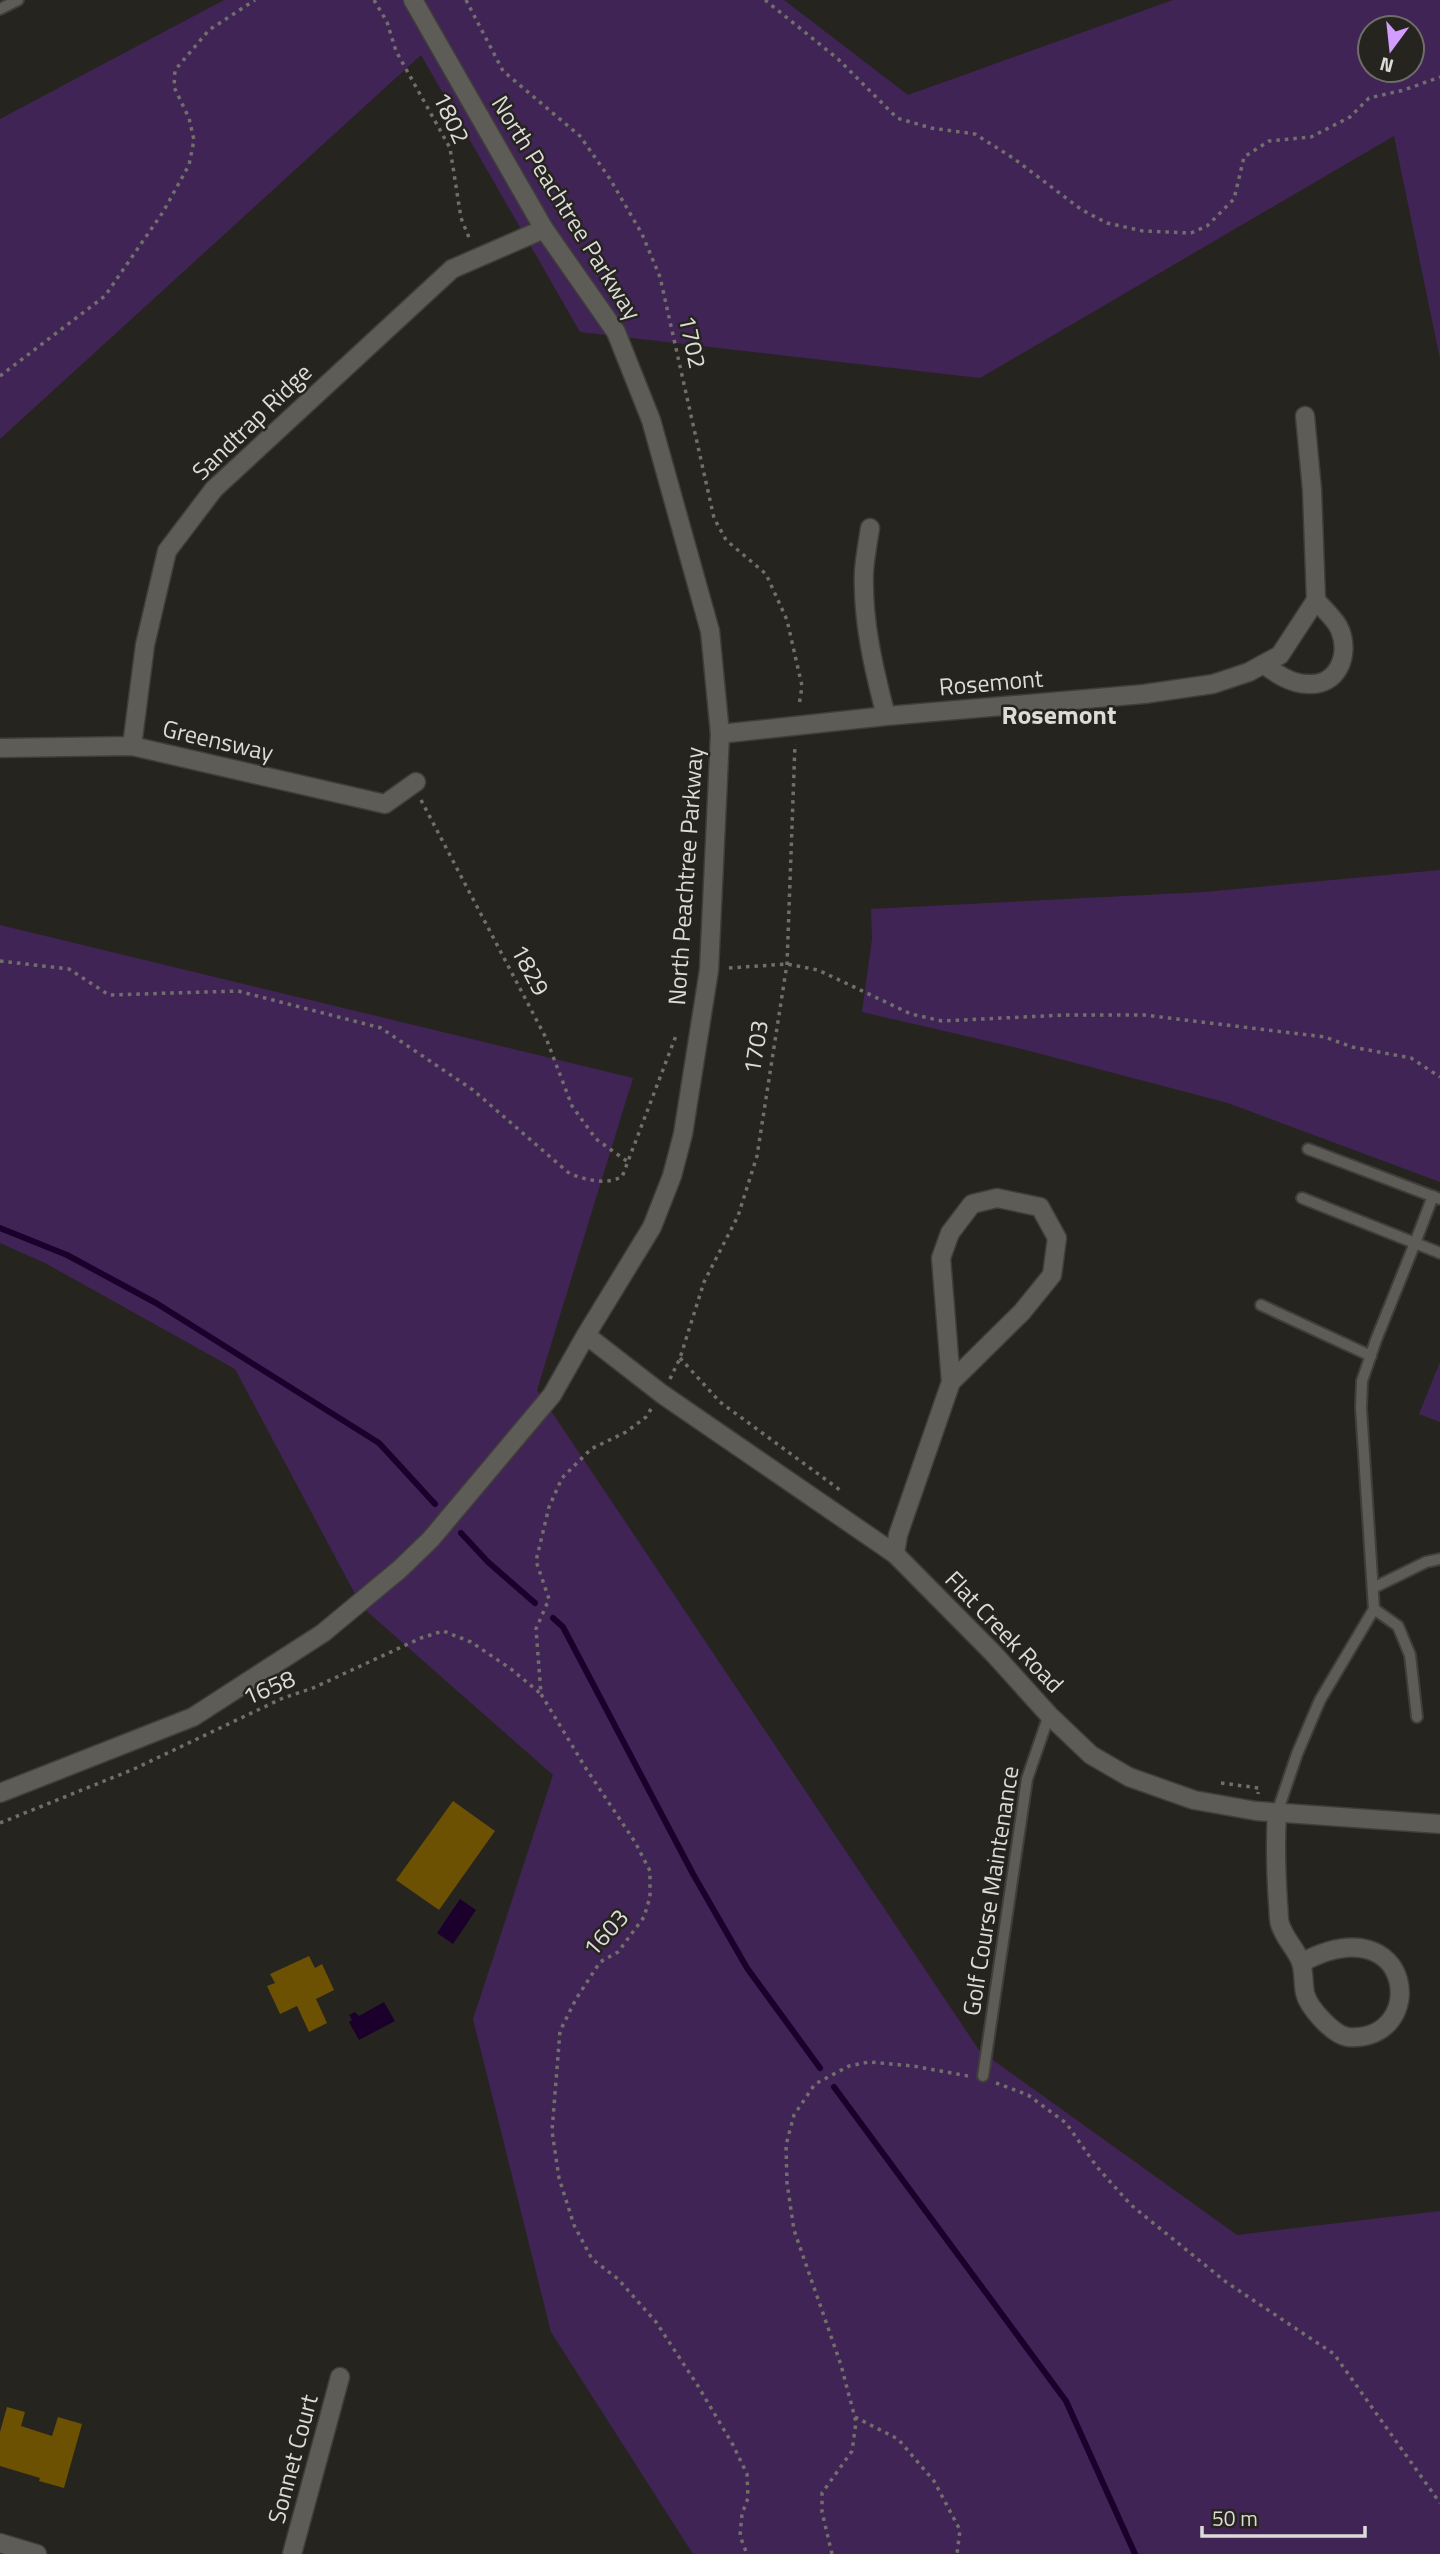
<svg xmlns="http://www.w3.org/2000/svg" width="1440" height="2554" viewBox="0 0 1440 2554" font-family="'Titillium Web',sans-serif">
<rect width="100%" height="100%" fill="#26241f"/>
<!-- green -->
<path fill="#412456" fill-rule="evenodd" d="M224,0H784L908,95L1173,0H1440V359L1394,136L980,378L580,332L421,55L0,439V119ZM1370,28H1412V70H1370Z
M1440,870V1182L1228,1103L1022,1049L862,1012L872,939L871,909L1204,892Z
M0,925L633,1078L537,1390L979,2050L1237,2235L1440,2211V2554H693L551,2332L473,2019L553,1775L362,1607L235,1369L45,1263L0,1243Z
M1440,1362V1422L1419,1414Z"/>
<!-- water -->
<path fill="#1b002c" d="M460,1899L476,1910L453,1944L437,1933Z
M384,2002L395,2021L359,2040L349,2022L352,2020L349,2015L355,2012L359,2016Z"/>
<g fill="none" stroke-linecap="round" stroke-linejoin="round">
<!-- stream -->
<path stroke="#1b002c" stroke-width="6" d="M0,1228L67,1255L156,1303L379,1443L435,1504
M461,1533L488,1562L535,1603
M553,1618L563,1627L693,1874L747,1968L820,2068
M834,2087L1066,2401L1135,2554"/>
</g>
<!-- building -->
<path fill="#6c5102" d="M453,1801L495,1831L439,1910L396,1880Z
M309,1956L315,1968L322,1964L334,1990L316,1999L327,2023L309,2032L297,2006L280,2014L267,1986L275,1983L270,1974Z
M7,2407L25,2412L21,2426L52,2436L58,2417L82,2424L64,2488L39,2481L40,2478L0,2466V2432Z"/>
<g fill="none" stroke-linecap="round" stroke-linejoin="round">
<!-- service casing -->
<g stroke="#403e3b" stroke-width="14">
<path id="service" d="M0,9L18,0
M1308,1149L1440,1199
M1302,1198L1415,1243L1433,1196
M1261,1305L1371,1356
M1373,1588L1426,1562L1440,1559
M1374,1609L1398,1626L1410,1655L1417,1717
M1277,1813L1297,1754L1320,1700L1374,1609L1361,1408L1362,1381L1376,1340L1415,1243L1440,1253
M983,2076L1027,1779L1049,1715"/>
</g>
<!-- minor casing -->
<g stroke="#403e3b" stroke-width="21">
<path id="minor" d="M870,528C868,542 865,557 864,571C862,620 874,670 886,716
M1263,664C1277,674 1291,684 1308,684C1338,686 1350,655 1340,630C1336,619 1323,609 1316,600
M720,734L886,716L1144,694L1213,684L1249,672L1280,655L1316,600L1312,490L1305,416
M132,746L145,645L167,551L214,489L452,269L544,229
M0,748L132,746L385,804L416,782
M997,1198L1040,1207L1057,1238L1052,1275L1022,1312L951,1382L941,1258L950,1233L972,1204Z
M895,1554L898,1535L951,1382
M1277,1813C1275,1843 1276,1873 1278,1903C1279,1910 1278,1918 1280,1924C1284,1938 1296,1949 1301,1962C1304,1971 1303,1983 1305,1993C1308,2007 1333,2035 1348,2037C1430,2043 1415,1902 1301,1963
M0,2543L37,2554
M292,2554L340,2377"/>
</g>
<!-- tertiary casing -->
<g stroke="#403e3b" stroke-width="21">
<path id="tertiary" d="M586,1335L662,1394L895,1554L993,1653L1049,1715L1091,1755L1129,1777L1194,1800L1256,1811L1440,1824
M0,1793L193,1717L323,1633L400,1569L431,1539L552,1395L586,1335L652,1227L672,1176L683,1134L709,970L720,734L710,631L651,420L616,332L544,229L413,0"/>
</g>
<!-- path -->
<path stroke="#716f6b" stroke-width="3.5" stroke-dasharray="3.5 5" stroke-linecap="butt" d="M374,0L387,22L396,51L450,148L461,218L470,240
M466,0L503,71L580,136L610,179L642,234L660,277L714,518L726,540L766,574L787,620L802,686L799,706
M765,0L838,59L897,118L931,128L975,134L1013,158L1082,210L1107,223L1143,231L1191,233L1207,226L1234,199L1244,157L1269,141L1311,137L1350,117L1369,98L1404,90L1440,77
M0,376L105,296L163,212L189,165L194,140L189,118L174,87L175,70L209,30L255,0
M421,800L546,1038L572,1106L596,1139L628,1162
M0,961L69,969L109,995L238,991L381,1028L473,1090L570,1174C588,1180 604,1185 622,1177L677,1033
M729,968L787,964L818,970L911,1014L942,1021L1065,1015H1144L1325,1037L1352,1047L1411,1058L1440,1077
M680,1358L720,1402L840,1490
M670,1379L680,1358L704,1282L738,1216L757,1156L787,964L795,744
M651,1409L646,1417L626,1432L591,1449L562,1478L549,1507L536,1561L549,1599L536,1629L541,1694L585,1767L635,1842L650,1871V1897L644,1917L618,1952L600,1962L576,1999L560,2031L552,2131L559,2178L574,2225L592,2259L618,2279L656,2322L698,2386L733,2445L747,2474L748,2498L742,2514L740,2536L747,2554
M1221,1783L1259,1788L1258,1794
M0,1823L134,1769L283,1698L313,1688L421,1638L443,1631L471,1642L511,1669L541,1694
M996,2083L1028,2095L1066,2123L1097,2167L1131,2205L1226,2282L1334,2354L1440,2503
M855,2417L898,2439L934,2481L960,2530L957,2554
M832,2554L822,2512V2493L852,2451L856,2422L841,2365L794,2230L787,2183L786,2145L794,2115L815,2084L849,2066L869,2062L913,2066L968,2076"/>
<!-- service -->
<use href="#service" stroke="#5e5c57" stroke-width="10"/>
<!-- minor -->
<use href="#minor" stroke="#5e5c57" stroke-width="18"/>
<!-- tertiary -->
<use href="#tertiary" stroke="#5e5c57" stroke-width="18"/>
</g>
<g text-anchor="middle" stroke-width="5" stroke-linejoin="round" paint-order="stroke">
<!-- street labels -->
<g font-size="24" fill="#dcdbd8" stroke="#26241f">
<text transform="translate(451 118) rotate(65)" y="8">1802</text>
<text transform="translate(566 208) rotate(58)" y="8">North Peachtree Parkway</text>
<text transform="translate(692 342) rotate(78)" y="8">1702</text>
<text transform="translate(252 422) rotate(-44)" y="8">Sandtrap Ridge</text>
<text transform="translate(991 683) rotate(-5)" y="8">Rosemont</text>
<text transform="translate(218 741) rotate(13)" y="8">Greensway</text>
<text transform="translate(686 876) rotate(-86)" y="8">North Peachtree Parkway</text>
<text transform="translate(530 970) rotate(62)" y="8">1829</text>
<text transform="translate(756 1047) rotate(-81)" y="8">1703</text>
<text transform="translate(1004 1632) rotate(46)" y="8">Flat Creek Road</text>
<text transform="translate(269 1688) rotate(-23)" y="8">1658</text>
<text transform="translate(991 1891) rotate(-81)" y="8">Golf Course Maintenance</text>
<text transform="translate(606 1933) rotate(-48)" y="8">1603</text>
<text transform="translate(293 2459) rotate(-75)" y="8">Sonnet Court</text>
</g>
<!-- neighbourhood labels -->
<g font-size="26" font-weight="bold" fill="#dcdbd8" stroke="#26241f">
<text x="1059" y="724">Rosemont</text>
</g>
</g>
<!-- north arrow -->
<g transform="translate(1391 49) rotate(195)"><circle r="33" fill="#26241f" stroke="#6f6d69" stroke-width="2"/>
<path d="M0-5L12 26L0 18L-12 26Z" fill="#d29dfd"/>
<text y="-10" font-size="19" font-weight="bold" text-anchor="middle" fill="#dcdbd8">N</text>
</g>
<!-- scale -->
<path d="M1202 2526v10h163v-10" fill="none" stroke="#dcdbd8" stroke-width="3.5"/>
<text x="1212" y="2526" font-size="21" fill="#dcdbd8" stroke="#26241f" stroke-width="5" paint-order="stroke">50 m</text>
</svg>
